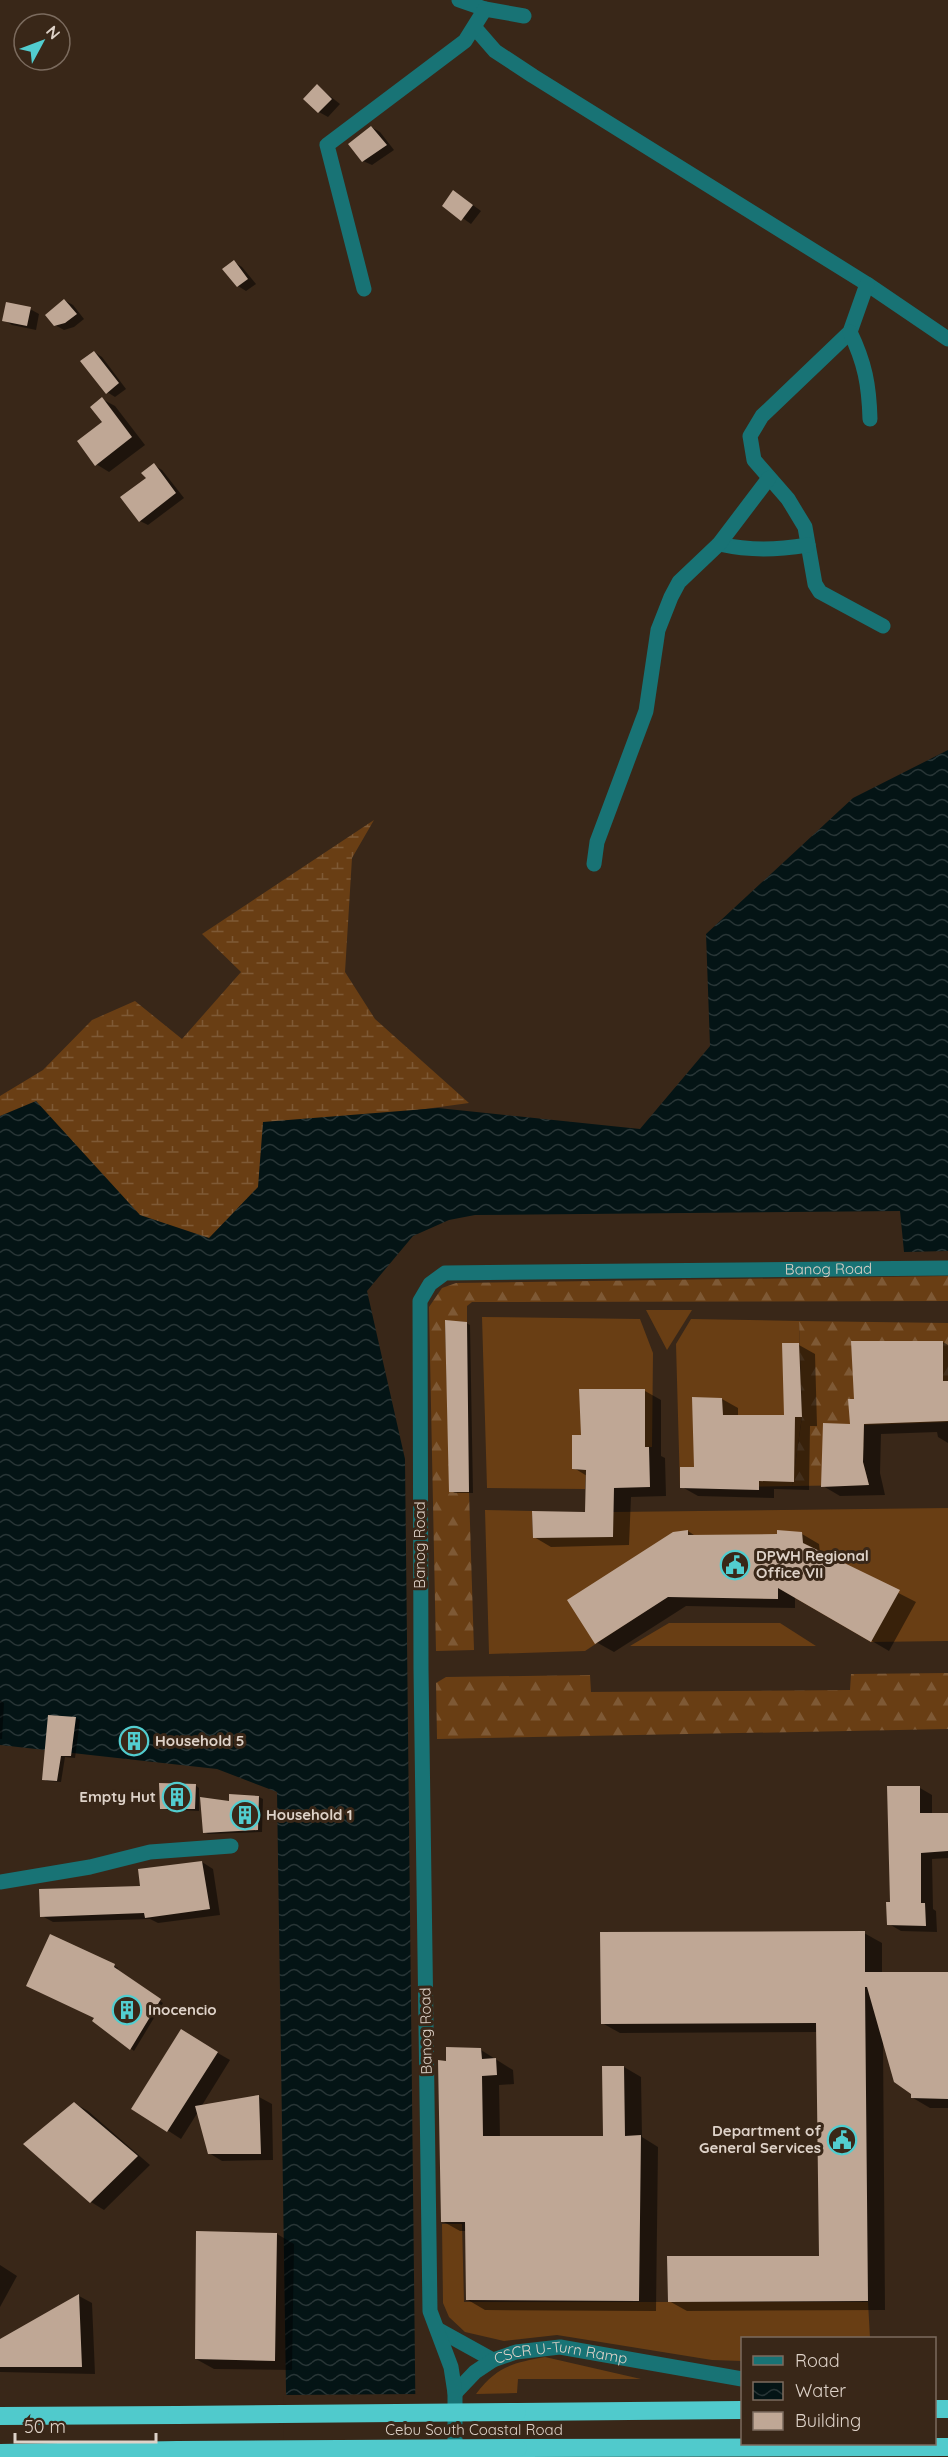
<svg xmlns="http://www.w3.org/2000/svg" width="948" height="2457" viewBox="0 0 948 2457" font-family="Quicksand,sans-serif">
<defs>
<pattern id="forest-firs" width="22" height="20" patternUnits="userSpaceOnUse" patternTransform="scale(1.5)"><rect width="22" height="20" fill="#693e14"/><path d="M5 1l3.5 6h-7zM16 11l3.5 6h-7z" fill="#7e5935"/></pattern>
<pattern id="wetland-marsh" width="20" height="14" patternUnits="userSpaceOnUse" patternTransform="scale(1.5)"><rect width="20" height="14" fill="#693e14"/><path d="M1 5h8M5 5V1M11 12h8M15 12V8" fill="none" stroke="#7e5935"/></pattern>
<pattern id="water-waves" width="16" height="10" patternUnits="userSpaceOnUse" patternTransform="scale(1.5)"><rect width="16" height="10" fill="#041415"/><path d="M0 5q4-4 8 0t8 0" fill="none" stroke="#283536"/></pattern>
</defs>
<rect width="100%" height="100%" fill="#392718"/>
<!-- grass -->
<path fill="#693e14" d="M646,1310H692L667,1350Z
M482,1317L640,1319L653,1353L652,1447H645V1389H580L584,1435H572V1469L586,1470L585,1489L487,1488Z
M691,1319L799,1321L802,1417L792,1486L680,1488L676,1344Z
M948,1508V1641L871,1642L778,1588V1599L680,1597L681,1588L585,1651L489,1654L485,1510L532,1511L533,1538L613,1512Z
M669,1623H780L816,1646H630Z
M442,2224H462L464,2302H868L870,2338H742V2361L712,2360L557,2335L504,2341L465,2332L449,2317L443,2303Z
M545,2357L641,2379H518L517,2393L476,2394C497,2366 513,2363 545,2357Z"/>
<!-- forest -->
<path fill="url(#forest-firs)" d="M948,1276V1301L472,1302L467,1306V1322L445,1321L450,1492H469L474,1650L436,1651L429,1307L442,1288L456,1283Z
M799,1321L948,1323V1422L864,1425L863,1462L869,1485L792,1486L802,1417Z
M948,1673V1729L437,1739L436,1683L446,1677L590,1675L591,1692L850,1690L851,1674Z"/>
<!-- wetland -->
<path fill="url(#wetland-marsh)" d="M374,820L352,858L345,972L375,1019L469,1103L286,1128L241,1239L0,1367V1096L43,1070L92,1020L135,1001L182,1039L241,972L202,934Z"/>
<!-- water -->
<path fill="url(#water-waves)" d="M948,750V1251L904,1252L900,1211L475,1215L449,1220L413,1236L367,1291L405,1459L416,2457H287L277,1792L217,1769L0,1745V1116L36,1101L140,1215L209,1238L258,1187L263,1122L438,1108L640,1129L710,1046L706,934L853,798Z"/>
<!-- pier -->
<path fill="#392718" d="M419,2394V2457H284L283,2395Z"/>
<!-- shadow -->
<path fill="#0007" d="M317,86L340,104L328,117L319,112Z
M371,127L380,132L394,150L372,165L363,161Z
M462,197L481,211L471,224L444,205Z
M234,262L242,267L256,284L246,291L238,286Z
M64,300L73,305L84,319L74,327L64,330L55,325Z
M30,309L39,314L36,330L12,325L4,320Z
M94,352L102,357L126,389L115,397L107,392Z
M102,399L115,406L145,445L109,472L96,464L104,422Z
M154,465L162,470L184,498L148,525L140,521L148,478Z
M466,1323L470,1325L473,1493H455L451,1491Z
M943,1342L948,1345V1443L938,1437L937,1432L881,1434L880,1473L885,1495L840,1496L823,1486L852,1425L856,1400Z
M799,1345L815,1354L817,1426H810L809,1490L774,1489V1498L698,1496L682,1487L695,1469L722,1399L738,1408V1416L785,1417Z
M645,1391L661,1400V1456L665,1458L666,1496L631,1497L629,1545L551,1547L534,1537L586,1513L587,1476L574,1468L583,1437Z
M688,1531L697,1537L802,1534L819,1544L820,1553L916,1602L889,1651L795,1596V1608L686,1606L614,1652L596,1642Z
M0,1700L4,1703L2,1739H0Z
M76,1718L80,1720L75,1758L65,1757L61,1782L47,1781L44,1779Z
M144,1736L148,1738L147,1751L126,1747Z
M195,1785L199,1788V1811L161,1809Z
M920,1788L932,1795V1814H948V1858L932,1859L933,1909L936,1911L937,1932L901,1931L889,1924Z
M259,1797L263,1799L262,1832L208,1834L204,1832L231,1803Z
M202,1862L213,1869L220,1915L158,1923L150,1919L53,1922L42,1916L142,1887Z
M864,1933L882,1943V1973H948V2108H930L913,2098V2093L883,2040L885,2310L687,2311L669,2301L820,2257L818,2032L620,2033L602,2023Z
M114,1966L118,1968L116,1971L163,2003L134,2051L94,2020Z
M181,2032L230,2060L201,2107L259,2097L272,2104L273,2160L222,2161L209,2153L198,2112L181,2139L133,2108Z
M481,2050L513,2070L514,2084L499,2085L500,2138L604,2137L624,2067L641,2077L642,2137L658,2147L656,2311L485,2310L468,2300L467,2231H460L442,2221L448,2062Z
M74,2103L88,2111L150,2165L104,2210L91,2202L25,2144Z
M277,2234L294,2244L292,2370L214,2369L196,2359Z
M0,2265L17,2276L0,2307Z
M79,2296L92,2303L95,2374L0,2372V2341Z"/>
<!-- building -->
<path fill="#bfa795" d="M317,84L332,99L318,113L303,99Z
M371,126L387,145L362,162L348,144Z
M453,190L473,205L461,221L442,206Z
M234,260L248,279L237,287L222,269Z
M64,299L77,314L65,323L54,326L45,315Z
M6,302L31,307L27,326L2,321Z
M94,351L119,383L106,394L80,361Z
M102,397L132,437L95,466L77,441L102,422L90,407Z
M154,463L176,493L139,522L120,497L146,478L141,473Z
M445,1320L467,1322L469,1492H449Z
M851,1341H943V1381H948V1421L864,1424L863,1462L869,1485L821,1487L823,1423L850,1424L848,1399H854Z
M782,1343H799L802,1417H795L794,1482L759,1481V1490L680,1488V1467H694L692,1397L722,1398L723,1415H784Z
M579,1389H645V1447H649L650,1487L614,1488L613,1537L533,1538L532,1511L585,1512L586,1470L572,1469V1435H581Z
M688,1530V1535L777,1534V1530L802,1532L803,1543L900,1590L871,1642L778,1588V1599L668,1597L595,1644L567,1600L673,1532Z
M48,1715L76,1717L71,1756H61L57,1781L42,1780Z
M125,1730L144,1734L143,1749L124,1748Z
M159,1783L196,1784L195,1809H160Z
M887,1786H920V1813H948V1851L921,1853V1903H925L926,1926L887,1925L886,1902H890Z
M229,1794L259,1796L258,1830L203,1833L200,1797L229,1801Z
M202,1861L210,1909L145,1918L144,1913L40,1917L39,1889L140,1886L138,1869Z
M865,1931V1972H948V2099L911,2098V2094L894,2082L867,1987H865L868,2301L668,2302L667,2256H819L816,2023L601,2024L600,1932Z
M50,1934L115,1964L114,1967L161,1999L130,2050L92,2021L94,2018L26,1986Z
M181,2029L218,2052L167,2132L131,2109Z
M446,2047L481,2048L482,2059L496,2058L497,2075L482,2076L483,2136H603L602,2066H624L625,2136L641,2135L639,2301L466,2300L465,2222H441L438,2060L446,2061Z
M259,2095L261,2154H208L195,2106Z
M74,2102L138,2156L90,2203L23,2144Z
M196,2231L277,2233L275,2361L195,2359Z
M79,2294L82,2367H0V2339Z"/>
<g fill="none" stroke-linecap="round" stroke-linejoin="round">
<!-- minor -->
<g stroke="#187375" stroke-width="15">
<path d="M459,0L485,9L524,16"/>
<path d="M475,28L495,51L533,76L867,284L948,339"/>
<path d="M867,284L850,332L762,416L750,436L754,460L788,499L805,527L815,584L820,592L883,626"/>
<path d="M364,289L327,145L465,41L485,9"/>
<path d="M850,332C865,363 869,385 870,419"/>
<path d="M719,544C751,551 776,550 808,545"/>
<path d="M594,864L597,842L646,711L658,630L671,597L679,582L719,544L769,478"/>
<path d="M0,1882L90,1867L150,1852L231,1846"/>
<path d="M437,2329L493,2360"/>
<path id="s1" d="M455,2393L475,2372L493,2360L516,2352L560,2347L742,2379"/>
<path id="s2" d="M455,2457V2393L451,2367L430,2311L421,1669L420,1301L430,1284L445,1273L948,1268"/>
</g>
<!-- highway -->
<path stroke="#50cacc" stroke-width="18" d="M934,2409H948
M517,2412L742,2410
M0,2416L177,2415
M518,2448L948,2447
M0,2453L178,2450"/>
<!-- highway-bridge -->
<path stroke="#50cacc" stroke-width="18" d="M177,2415L517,2412
M178,2450L518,2448"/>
</g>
<!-- icons -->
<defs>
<g id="civic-ring" transform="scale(1.5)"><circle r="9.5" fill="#392718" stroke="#52cdcf" stroke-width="1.5"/><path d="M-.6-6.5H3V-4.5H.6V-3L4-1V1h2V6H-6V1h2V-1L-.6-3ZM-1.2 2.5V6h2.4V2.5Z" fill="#52cdcf"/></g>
<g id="building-ring" transform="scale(1.5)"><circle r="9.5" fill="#392718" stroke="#52cdcf" stroke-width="1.5"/><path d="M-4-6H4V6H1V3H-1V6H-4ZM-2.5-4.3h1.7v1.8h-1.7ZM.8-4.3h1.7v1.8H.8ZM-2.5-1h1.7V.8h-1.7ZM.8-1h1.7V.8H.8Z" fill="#52cdcf"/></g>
</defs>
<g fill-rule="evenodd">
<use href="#civic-ring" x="735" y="1565"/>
<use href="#building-ring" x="134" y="1741"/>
<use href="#building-ring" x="177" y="1797"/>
<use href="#building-ring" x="245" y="1815"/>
<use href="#building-ring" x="127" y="2010"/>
<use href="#civic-ring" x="842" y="2140"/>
</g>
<g text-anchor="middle" stroke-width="6" stroke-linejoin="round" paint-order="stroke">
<!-- street labels -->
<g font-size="15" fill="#ded2c8" stroke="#392718">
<text dy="5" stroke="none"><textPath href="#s2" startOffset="1582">Banog Road</textPath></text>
<text transform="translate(420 1545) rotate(-90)" y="5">Banog Road</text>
<text transform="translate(426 2031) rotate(-91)" y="5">Banog Road</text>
<text dy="5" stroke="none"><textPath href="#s1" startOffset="120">CSCR U-Turn Ramp</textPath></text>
<text x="474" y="2435">Cebu South Coastal Road</text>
</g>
<!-- poi labels -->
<g font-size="15" font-weight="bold" fill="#ded2c8" stroke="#392718" text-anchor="start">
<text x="756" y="1561">DPWH Regional<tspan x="756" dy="17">Office VII</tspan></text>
<text x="155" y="1746">Household 5</text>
<text x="156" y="1802" text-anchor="end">Empty Hut</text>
<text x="266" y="1820">Household 1</text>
<text x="148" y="2015">Inocencio</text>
<text x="821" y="2136" text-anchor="end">Department of<tspan x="821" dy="17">General Services</tspan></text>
</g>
</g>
<!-- legend -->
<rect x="741" y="2337" width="195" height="108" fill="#392718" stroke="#7b6b5e" stroke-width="1.5"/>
<rect x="753" y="2356" width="30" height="9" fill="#187375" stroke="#7b6b5e" stroke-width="1.5"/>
<text x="795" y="2367" font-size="18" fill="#ded2c8">Road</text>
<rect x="753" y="2382" width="30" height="18" fill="url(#water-waves)" stroke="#7b6b5e" stroke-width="1.5"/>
<text x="795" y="2397" font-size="18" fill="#ded2c8">Water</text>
<rect x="753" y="2412" width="30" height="18" fill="#bfa795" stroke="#7b6b5e" stroke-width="1.5"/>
<text x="795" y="2427" font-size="18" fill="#ded2c8">Building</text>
<!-- north arrow -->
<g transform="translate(42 42) rotate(49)"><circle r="28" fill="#392718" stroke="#7b6b5e" stroke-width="1.5"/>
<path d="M0-4.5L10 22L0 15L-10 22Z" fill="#52cdcf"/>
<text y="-9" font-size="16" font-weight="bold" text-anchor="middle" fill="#ded2c8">N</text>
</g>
<!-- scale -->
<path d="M15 2433v9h141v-9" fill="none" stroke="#ded2c8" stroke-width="3"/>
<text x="24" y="2433" font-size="18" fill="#ded2c8" stroke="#392718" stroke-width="4.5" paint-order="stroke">50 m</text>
</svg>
